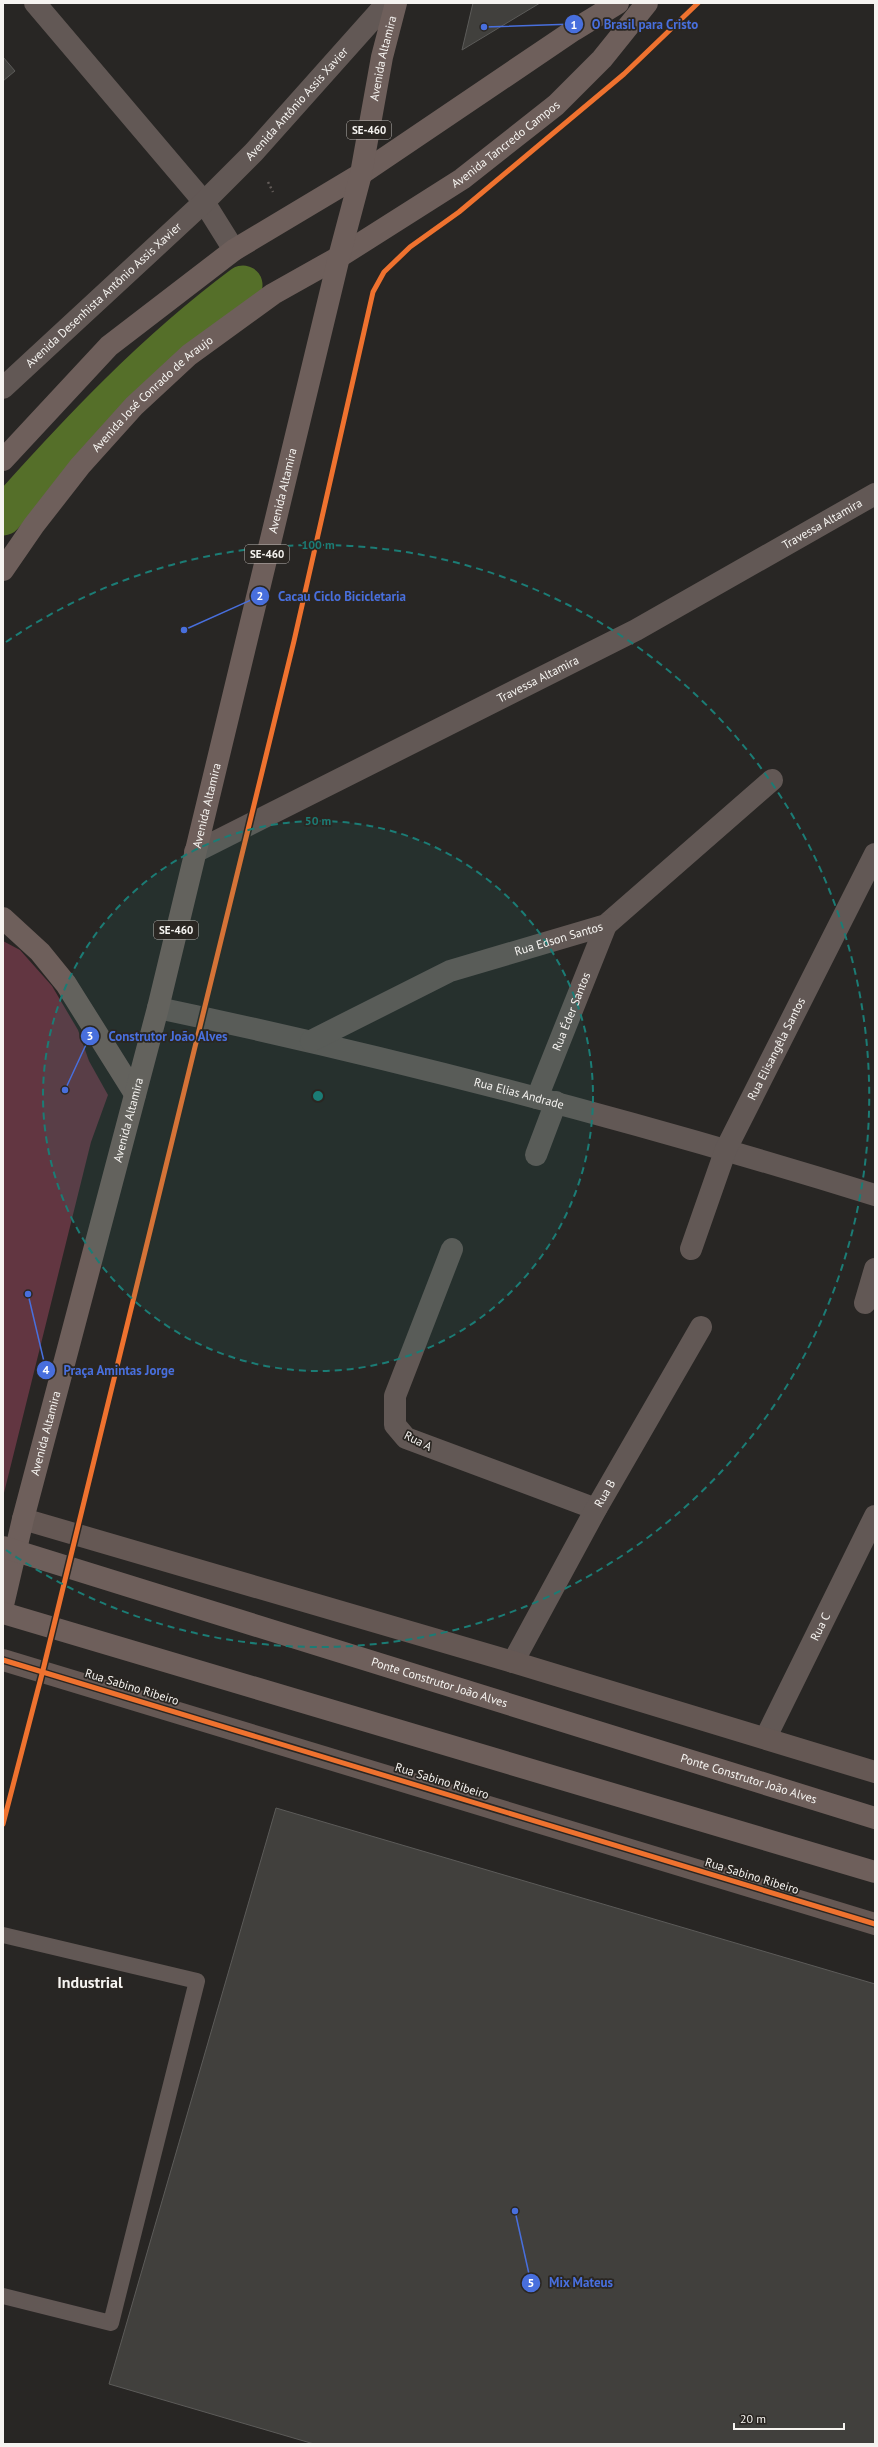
<svg xmlns="http://www.w3.org/2000/svg" width="878" height="2447" viewBox="0 0 878 2447" font-family="'PT Sans',sans-serif">
<rect width="100%" height="100%" fill="#282624"/>
<!-- green -->
<path fill="#623641" d="M3,941L20,950L52,986L78,1030L89,1061L108,1095L91,1142L3,1497Z"/>
<g fill="none" stroke-linecap="round" stroke-linejoin="round">
<!-- canal -->
<path stroke="#556f29" stroke-width="39" d="M3,516C78,432 153,352 243,285"/>
</g>
<!-- building -->
<path fill="#41403d" stroke="#5c5b59" d="M473,3H540L462,50Z
M3,57L15,71L3,81Z
M276,1808L875,1984V2444H314L109,2384Z"/>
<g fill="none" stroke-linecap="round" stroke-linejoin="round">
<!-- path -->
<path stroke="#625b58" stroke-width="2.5" stroke-dasharray="2 3" stroke-linecap="butt" d="M268,182L273,192"/>
<!-- lane -->
<path stroke="#625855" stroke-width="16" d="M3,1935L197,1981L111,2323L3,2296"/>
<!-- street -->
<g stroke="#625855" stroke-width="22">
<path d="M35,3L204,202L234,250"/>
<path id="s1" d="M3,388L204,202L254,152L387,3"/>
<path id="s2" d="M195,852L636,630L875,494"/>
<path id="s3" d="M158,1008C400,1059 639,1122 875,1195"/>
<path id="s4" d="M311,1041L450,971L606,925L772,780"/>
<path id="s5" d="M537,1098L606,925"/>
<path d="M536,1155L556,1102"/>
<path d="M452,1249L395,1396V1425L406,1438L596,1509"/>
<path id="s6" d="M691,1249L726,1149L875,854"/>
<path d="M865,1303L875,1269"/>
<path id="s7" d="M513,1662L596,1509L701,1327"/>
<path id="s8" d="M766,1737L875,1516"/>
</g>
<!-- secondary -->
<path stroke="#655854" stroke-width="22" d="M23,1519L513,1662L875,1772
M3,1660L875,1924"/>
<!-- primary -->
<g stroke="#6e5f5b" stroke-width="22">
<path d="M3,460L109,346L234,250L361,174L574,30L618,3"/>
<path id="s9" d="M3,570L34,525L80,466L134,406L189,355L273,294L339,257L462,179L556,105L602,59L647,3"/>
<path d="M3,918L40,952L66,984L135,1094"/>
<path id="s10" d="M3,1605L23,1519L158,1008L339,257L361,174L382,57L396,3"/>
<path d="M3,1613L875,1872"/>
</g>
<!-- primary-bridge -->
<path stroke="#6e5f5b" stroke-width="22" id="s11" d="M3,1547L875,1818"/>
<!-- cycleway casing -->
<g stroke="#2a2622" stroke-width="8">
<path id="cycleway" d="M3,1660L875,1924
M3,1824L43,1670L294,641L373,292L384,272L410,247L459,212L624,74L698,3"/>
</g>
<!-- cycleway -->
<use href="#cycleway" stroke="#ef722f" stroke-width="5"/>
</g>
<!-- distance rings -->
<circle cx="318" cy="1096" r="275" fill="#1b7c75" fill-opacity=".12"/>
<g fill="none" stroke="#1b7c75" stroke-width="2" stroke-dasharray="7 5">
<circle cx="318" cy="1096" r="275"/>
<path d="M6 642A551 551 0 1 1 6 1550"/>
</g>
<g text-anchor="middle" stroke-width="3.5" stroke-linejoin="round" paint-order="stroke">
<!-- shield labels -->
<g fill="#2a2622" stroke="#b9b6b3" stroke-width="1">
<rect x="347" y="121" width="44" height="18" rx="3"/>
<rect x="245" y="545" width="44" height="18" rx="3"/>
<rect x="154" y="921" width="44" height="18" rx="3"/>
</g>
<g font-size="11" font-weight="bold" fill="#f6f4f1">
<text x="369" y="134">SE-460</text>
<text x="267" y="558">SE-460</text>
<text x="176" y="934">SE-460</text>
</g>
<!-- street labels -->
<g font-size="12" fill="#f6f4f1" stroke="#2a2622">
<text dy="4" stroke="none"><textPath href="#s10" startOffset="1593">Avenida Altamira</textPath></text>
<text dy="4" stroke="none"><textPath href="#s1" startOffset="409">Avenida Antônio Assis Xavier</textPath></text>
<text dy="4" stroke="none"><textPath href="#s9" startOffset="666">Avenida Tancredo Campos</textPath></text>
<text dy="4" stroke="none"><textPath href="#s1" startOffset="137">Avenida Desenhista Antônio Assis Xavier</textPath></text>
<text dy="4" stroke="none"><textPath href="#s9" startOffset="232">Avenida José Conrado de Araujo</textPath></text>
<text dy="4" stroke="none"><textPath href="#s10" startOffset="1149">Avenida Altamira</textPath></text>
<text dy="4" stroke="none"><textPath href="#s2" startOffset="708">Travessa Altamira</textPath></text>
<text dy="4" stroke="none"><textPath href="#s2" startOffset="384">Travessa Altamira</textPath></text>
<text dy="4" stroke="none"><textPath href="#s10" startOffset="825">Avenida Altamira</textPath></text>
<text dy="4" stroke="none"><textPath href="#s4" startOffset="269">Rua Edson Santos</textPath></text>
<text dy="4" stroke="none"><textPath href="#s5" startOffset="93">Rua Éder Santos</textPath></text>
<text dy="4" stroke="none"><textPath href="#s6" startOffset="218">Rua Elisangêla Santos</textPath></text>
<text dy="4" stroke="none"><textPath href="#s3" startOffset="371">Rua Elias Andrade</textPath></text>
<text dy="4" stroke="none"><textPath href="#s10" startOffset="501">Avenida Altamira</textPath></text>
<text dy="4" stroke="none"><textPath href="#s10" startOffset="177">Avenida Altamira</textPath></text>
<text transform="translate(418 1441) rotate(27)" y="4">Rua A</text>
<text dy="4" stroke="none"><textPath href="#s7" startOffset="192">Rua B</textPath></text>
<text dy="4" stroke="none"><textPath href="#s8" startOffset="123">Rua C</textPath></text>
<text dy="4" stroke="none"><textPath href="#s11" startOffset="457">Ponte Construtor João Alves</textPath></text>
<text transform="translate(132 1687) rotate(17)" y="4">Rua Sabino Ribeiro</text>
<text dy="4" stroke="none"><textPath href="#s11" startOffset="781">Ponte Construtor João Alves</textPath></text>
<text transform="translate(442 1781) rotate(17)" y="4">Rua Sabino Ribeiro</text>
<text transform="translate(752 1876) rotate(17)" y="4">Rua Sabino Ribeiro</text>
</g>
<!-- district labels -->
<g font-size="16" font-weight="bold" fill="#f6f4f1" stroke="#2a2622">
<text x="90" y="1988">Industrial</text>
</g>
</g>
<circle cx="318" cy="1096" r="6" fill="#1b7c75" stroke="#2a2622" stroke-width="2"/>
<g font-size="12" text-anchor="middle" font-weight="bold" fill="#1b7c75" stroke="#2a2622" stroke-width="3.5" stroke-linejoin="round" paint-order="stroke">
<text x="318" y="549">100 m</text>
<text x="318" y="825">50 m</text>
</g>
<!-- callouts -->
<path fill="none" stroke="#486fdd" stroke-width="1.5" d="M484 27L574 24M184 630L260 596M65 1090L90 1036M28 1294L46 1370M515 2211L531 2283"/>
<g fill="#486fdd" stroke="#2a2622" stroke-width="1.5">
<circle cx="484" cy="27" r="4"/>
<circle cx="184" cy="630" r="4"/>
<circle cx="65" cy="1090" r="4"/>
<circle cx="28" cy="1294" r="4"/>
<circle cx="515" cy="2211" r="4"/>
<circle cx="574" cy="24" r="10"/>
<circle cx="260" cy="596" r="10"/>
<circle cx="90" cy="1036" r="10"/>
<circle cx="46" cy="1370" r="10"/>
<circle cx="531" cy="2283" r="10"/>
</g>
<g font-size="12" text-anchor="middle" font-weight="bold" fill="#fff">
<text x="574" y="29">1</text>
<text x="260" y="600">2</text>
<text x="90" y="1040">3</text>
<text x="46" y="1374">4</text>
<text x="531" y="2287">5</text>
</g>
<g font-size="13" text-anchor="middle" font-weight="bold" fill="#486fdd" stroke="#2a2622" stroke-width="3.5" stroke-linejoin="round" paint-order="stroke">
<text x="645" y="29">O Brasil para Cristo</text>
<text x="342" y="601">Cacau Ciclo Bicicletaria</text>
<text x="168" y="1041">Construtor João Alves</text>
<text x="119" y="1375">Praça Amintas Jorge</text>
<text x="581" y="2287">Mix Mateus</text>
</g>
<!-- border -->
<rect width="878" height="2447" fill="none" stroke="#f6f4f1" stroke-width="8"/>
<!-- scale -->
<path d="M734 2423v6h110v-6" fill="none" stroke="#f6f4f1" stroke-width="2"/>
<text x="740" y="2423" font-size="12" fill="#f6f4f1" stroke="#2a2622" stroke-width="3" paint-order="stroke">20 m</text>
</svg>
